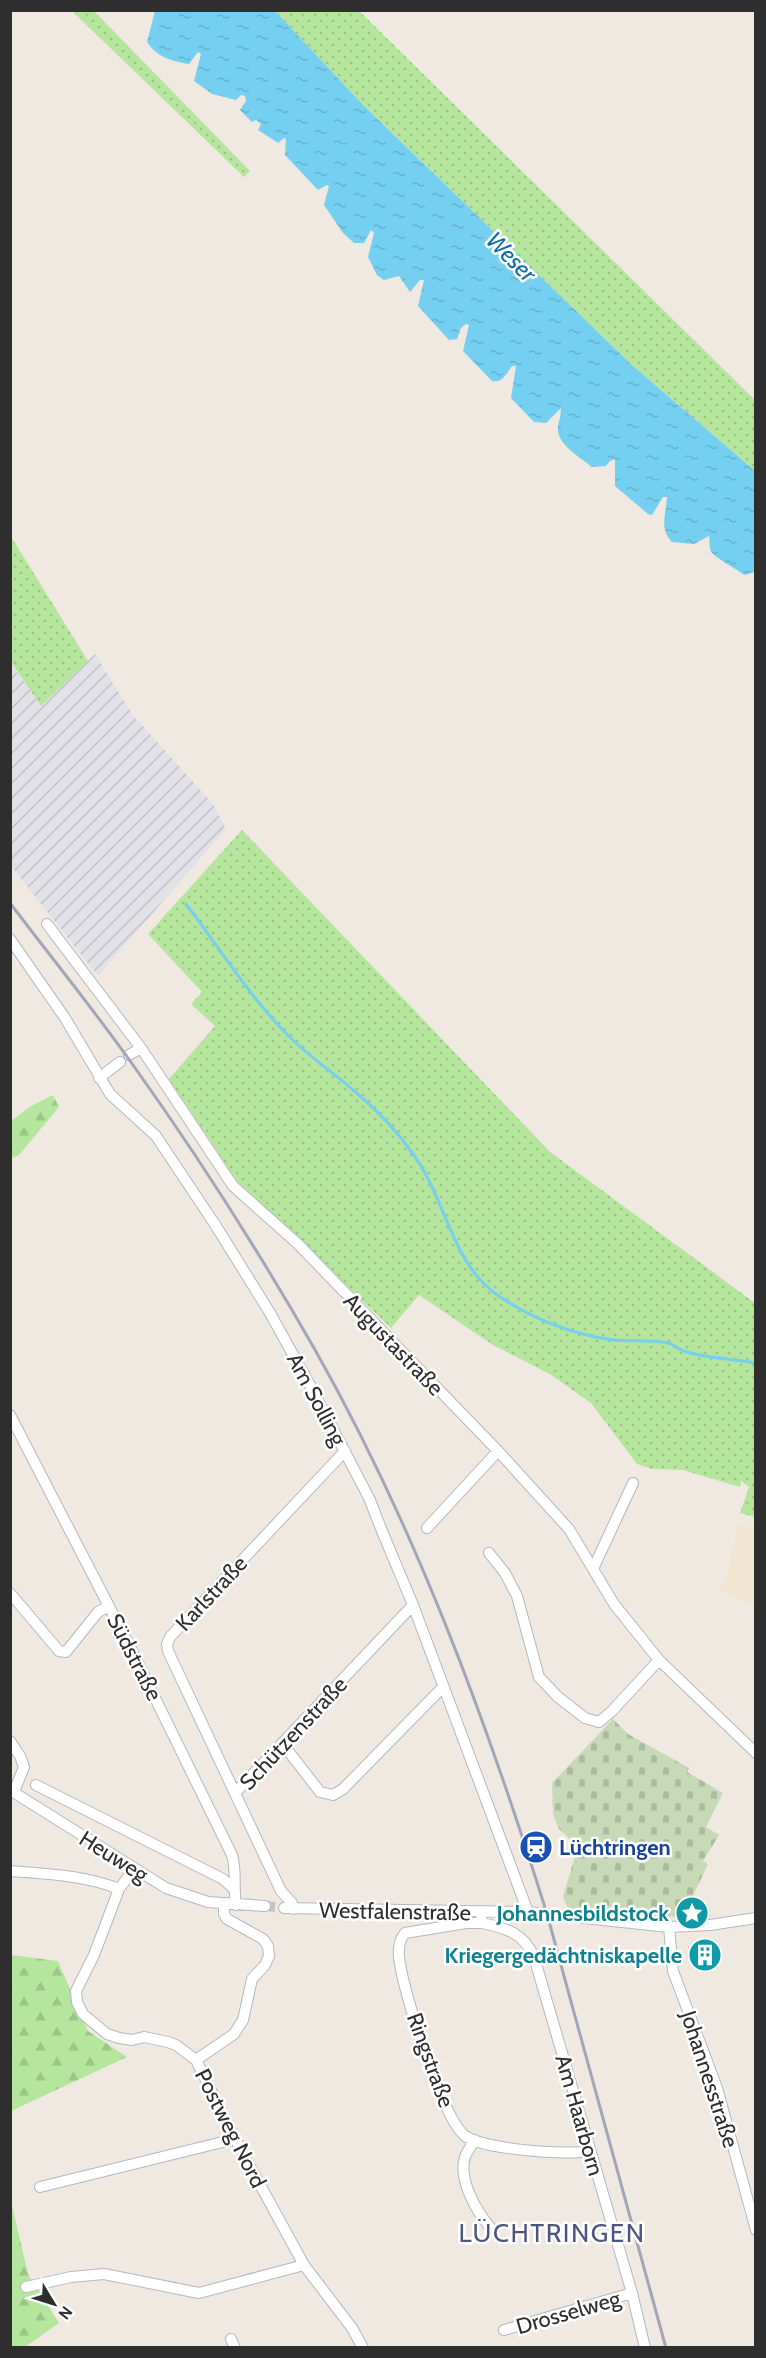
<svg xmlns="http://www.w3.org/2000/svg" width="766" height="2358" viewBox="0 0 766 2358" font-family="Cabin,sans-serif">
<defs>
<pattern id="industrial-furrows" width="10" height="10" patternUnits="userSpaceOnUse" patternTransform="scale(1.5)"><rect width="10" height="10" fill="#e3e1e8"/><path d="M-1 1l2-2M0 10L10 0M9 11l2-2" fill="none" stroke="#c3c1c7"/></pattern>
<pattern id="green-dots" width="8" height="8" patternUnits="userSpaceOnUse" patternTransform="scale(1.5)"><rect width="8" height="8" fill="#b6e59e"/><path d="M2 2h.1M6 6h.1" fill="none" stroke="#9dc588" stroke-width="1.8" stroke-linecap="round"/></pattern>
<pattern id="forest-firs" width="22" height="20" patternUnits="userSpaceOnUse" patternTransform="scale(1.5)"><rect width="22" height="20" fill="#b6e59e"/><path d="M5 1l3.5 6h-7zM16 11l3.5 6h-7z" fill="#9dc588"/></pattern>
<pattern id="cemetery-stones" width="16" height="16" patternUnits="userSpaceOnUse" patternTransform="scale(1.5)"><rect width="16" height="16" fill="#c8d9b8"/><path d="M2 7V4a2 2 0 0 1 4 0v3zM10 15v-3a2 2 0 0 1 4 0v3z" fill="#acbb9e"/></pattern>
<pattern id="water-ripples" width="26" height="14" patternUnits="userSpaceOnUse" patternTransform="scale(1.5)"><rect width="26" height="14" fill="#75cff0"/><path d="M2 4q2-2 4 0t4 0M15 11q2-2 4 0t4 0" fill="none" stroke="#66b2ce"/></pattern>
</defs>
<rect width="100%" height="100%" fill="#efe9e1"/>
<!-- industrial -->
<path fill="url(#industrial-furrows)" d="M95,654L132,714L213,804L226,829L98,976L11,866L10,662L41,706Z"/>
<!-- education -->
<path fill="#f0e6d1" d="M739,1524L755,1528V1607L720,1590L727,1576Z"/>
<!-- green -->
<path fill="url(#green-dots)" d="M72,11H94L250,171L244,177Z
M275,11H359L755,400V471L633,366L365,107Z
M10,535L88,661L41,706L11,662Z
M242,830L550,1152L755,1303V1517L740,1513L749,1487L741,1481L740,1487L683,1470L652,1469L637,1464L591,1403L550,1374L493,1345L419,1295L391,1328L237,1181L169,1079L215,1026L191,1004L202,992L148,934Z"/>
<!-- forest -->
<path fill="url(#forest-firs)" d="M53,1095L59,1107L19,1155L11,1158V1121L31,1106Z
M11,1955L58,1961L88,2031L127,2057L11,2111Z
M10,2197L28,2274L59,2323L25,2347H11Z"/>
<!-- cemetery -->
<path fill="url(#cemetery-stones)" d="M613,1719L628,1734L689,1768L687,1772L723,1793L706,1827L719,1835L703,1861L708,1864L683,1917L577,1914L567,1907L563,1896L578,1847L559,1829L553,1814L552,1783Z"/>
<!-- water -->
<path fill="url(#water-ripples)" d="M155,11H275L365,107L633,366L755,471V572L744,575C737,569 713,557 711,551C709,547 710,540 709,536L694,544L672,542C659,528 666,515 667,497H663L652,515L648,514L615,486V459L610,461L606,466L592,467C580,457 556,444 558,427C559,420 561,415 561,408L546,423L534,422L511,398L516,366H512C506,374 503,383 492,381L463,351L469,325L466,324L461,328L457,339L449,340L418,306L424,280H420L410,292L399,276L384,280L377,275L368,257L374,233L371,230L364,243H354L343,233L324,205L329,186L327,185L318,190L285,155L286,139L284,138L278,143L258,130L261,124L256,120L252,122L240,110L246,101L245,96L241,95L236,100L212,94L194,81L201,54L198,52L189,64C172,61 158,58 147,42Z"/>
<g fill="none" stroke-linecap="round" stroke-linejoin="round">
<!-- stream -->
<path stroke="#75cff0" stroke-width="3" d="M186,904C221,950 254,1004 296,1043C314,1060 334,1073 352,1089C377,1110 402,1136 419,1163C447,1206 453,1263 496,1294C530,1318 573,1335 614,1340C632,1342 650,1339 668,1343C674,1344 678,1349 684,1351C703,1358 735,1359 756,1363"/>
<!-- street-tunnel -->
<path stroke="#c8c4bd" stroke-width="10" stroke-dasharray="10 5" stroke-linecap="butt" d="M265,1906L284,1908"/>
<!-- street casing -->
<g stroke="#b4b7c1" stroke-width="12">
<path id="street" d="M47,924L141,1048L233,1186L298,1244L498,1451L569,1529L614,1604L659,1660L756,1753
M10,939L65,1018L110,1094L156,1136L216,1226L270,1313L312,1389L369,1498L382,1531L413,1605L528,1912
M129,1055L141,1048
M99,1078L120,1062
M10,1415L129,1645L232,1855C237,1872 233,1888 236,1905
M427,1528L498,1451
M489,1553L505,1573L517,1596L539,1677L558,1697L585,1718L599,1722L612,1711L659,1660
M593,1569L633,1483
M10,1593L59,1651L66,1652L98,1612L109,1606
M10,1741L20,1756L24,1767L14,1792
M282,1743L320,1792L333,1795L343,1789L443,1687
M36,1785L223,1879L233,1888
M10,1790L166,1888L208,1902L265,1906
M235,1793L413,1605
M134,1869L119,1889L94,1955L76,1991L77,2002L83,2014L107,2034L119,2038L132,2040L144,2037L168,2042L176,2045L196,2060L235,2139L304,2265L352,2328L363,2348
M10,1871C47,1874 84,1875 119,1889
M284,1908L528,1912L669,1927L710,1925L756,1918
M293,1909L292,1903L281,1891L168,1651L167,1644L170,1637L345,1451
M481,1912L482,1923C506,1928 524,1933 534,1957L632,2293L645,2348
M482,1923H466L405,1933C398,1941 398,1954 400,1964C405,1996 442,2116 464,2135C479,2149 569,2156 590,2151
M669,1927L673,1971L717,2088L756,2230
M196,2060L234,2034L243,2020L252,1979L265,1965L269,1956L268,1946L263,1939L227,1919L224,1914V1904
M475,2140C472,2145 467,2151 465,2157C458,2179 476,2211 490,2227
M40,2187L235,2139
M26,2287L71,2277L104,2274L199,2293L304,2265
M504,2330L632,2293
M231,2339L235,2348"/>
</g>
<!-- street -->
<use href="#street" stroke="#fff" stroke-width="10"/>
<!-- rail -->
<path stroke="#a3a6b8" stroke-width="3" d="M10,903C51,957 94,1010 133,1065C198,1156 258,1250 314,1348C415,1526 486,1719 547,1914L666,2348"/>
</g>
<!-- icons -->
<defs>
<g id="station-disc" transform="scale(1.725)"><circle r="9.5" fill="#1a4fb4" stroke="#fff"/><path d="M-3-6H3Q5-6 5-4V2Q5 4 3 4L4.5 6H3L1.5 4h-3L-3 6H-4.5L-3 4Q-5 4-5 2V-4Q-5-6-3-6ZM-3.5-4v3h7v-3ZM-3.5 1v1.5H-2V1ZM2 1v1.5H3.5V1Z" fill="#fff"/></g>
<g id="sight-disc" transform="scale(1.725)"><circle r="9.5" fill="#0f9aa8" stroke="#fff"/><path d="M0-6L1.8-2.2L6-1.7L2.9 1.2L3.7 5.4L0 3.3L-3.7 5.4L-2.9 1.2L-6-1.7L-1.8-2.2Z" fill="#fff"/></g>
<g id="building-disc" transform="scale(1.725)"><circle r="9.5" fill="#0f9aa8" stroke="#fff"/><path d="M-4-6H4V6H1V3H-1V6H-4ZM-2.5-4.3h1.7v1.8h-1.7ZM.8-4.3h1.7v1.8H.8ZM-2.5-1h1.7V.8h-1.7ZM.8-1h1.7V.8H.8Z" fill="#fff"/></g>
</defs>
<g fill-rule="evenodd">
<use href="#station-disc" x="536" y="1847"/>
<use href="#sight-disc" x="692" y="1913"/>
<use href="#building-disc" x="705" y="1955"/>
</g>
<g text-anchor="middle" stroke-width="5" stroke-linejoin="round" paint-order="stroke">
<!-- street labels -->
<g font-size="22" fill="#2e2e2e" stroke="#fff">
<text transform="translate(394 1344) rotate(46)" y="8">Augustastraße</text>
<text transform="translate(317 1399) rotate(62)" y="8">Am Solling</text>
<text transform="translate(211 1593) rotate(-47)" y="8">Karlstraße</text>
<text transform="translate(135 1657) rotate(63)" y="8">Südstraße</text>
<text transform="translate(293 1733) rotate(-47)" y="8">Schützenstraße</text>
<text transform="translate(114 1856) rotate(32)" y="8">Heuweg</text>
<text transform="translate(395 1911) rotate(1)" y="8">Westfalenstraße</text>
<text transform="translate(431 2060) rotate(70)" y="8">Ringstraße</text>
<text transform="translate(710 2079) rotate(72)" y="8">Johannesstraße</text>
<text transform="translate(580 2115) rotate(74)" y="8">Am Haarborn</text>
<text transform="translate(231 2128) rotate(63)" y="8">Postweg Nord</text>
<text transform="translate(568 2312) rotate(-16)" y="8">Drosselweg</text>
</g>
<!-- transit labels -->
<g font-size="22" font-weight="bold" fill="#164399" stroke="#fff" text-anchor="start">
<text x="559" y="1855">Lüchtringen</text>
</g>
<!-- culture labels -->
<g font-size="22" font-weight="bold" fill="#0d838f" stroke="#fff" text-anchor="end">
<text x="669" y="1921">Johannesbildstock</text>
<text x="682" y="1963">Kriegergedächtniskapelle</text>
</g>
<!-- water labels -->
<g font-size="24" font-style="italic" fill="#0d6fa3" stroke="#fff">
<text transform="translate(511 257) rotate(45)" y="8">Weser</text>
</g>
<!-- quarter labels -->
<g font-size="26" letter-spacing="1.5" fill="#4d5680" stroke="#fff">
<text x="552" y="2242">LÜCHTRINGEN</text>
</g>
</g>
<!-- border -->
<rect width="766" height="2358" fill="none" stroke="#2e2e2e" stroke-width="24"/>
<!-- north arrow -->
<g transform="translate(54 2304) rotate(128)" stroke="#ffffff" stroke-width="4.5" paint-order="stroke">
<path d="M0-4.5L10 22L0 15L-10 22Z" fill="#2e2e2e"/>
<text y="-9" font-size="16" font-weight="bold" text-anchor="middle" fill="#2e2e2e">N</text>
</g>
</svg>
